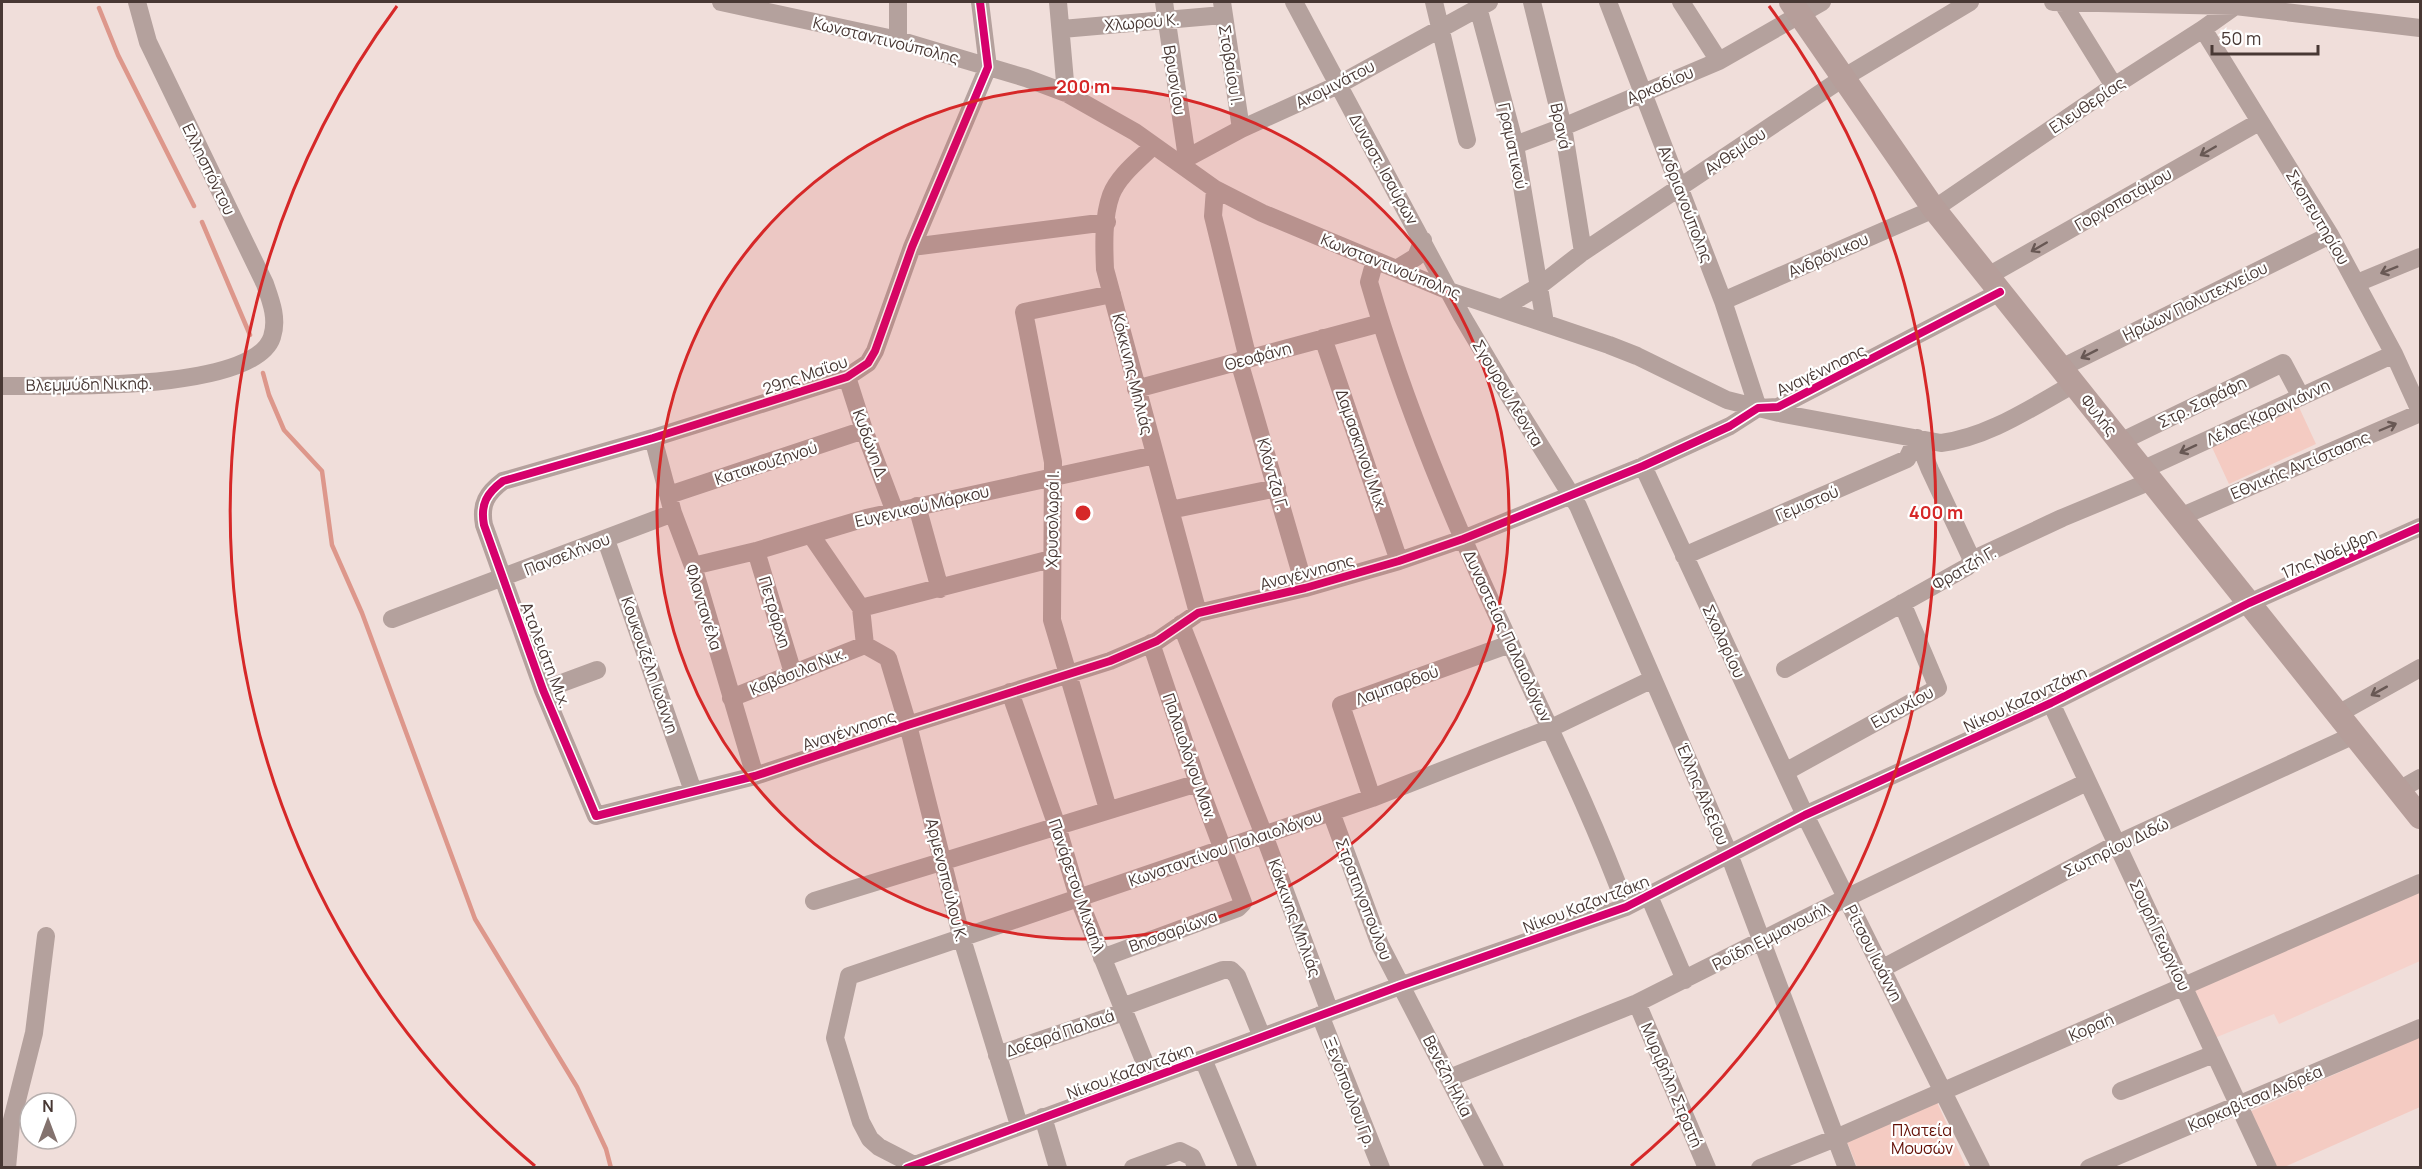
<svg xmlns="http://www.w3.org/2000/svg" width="2422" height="1169" viewBox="0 0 2422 1169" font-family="Manrope,sans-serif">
<rect width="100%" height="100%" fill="#f0deda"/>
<!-- built -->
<path fill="#f6d2cb" d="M2420,892V961L2279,1024L2274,1014L2212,1039L2190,992Z"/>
<!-- green -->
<path fill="#f4cbc2" d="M2297,403L2316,444L2229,484L2210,443Z
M2420,1037V1107L2282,1168L2274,1167L2249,1112Z
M1937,1102L1966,1167H1857L1846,1139Z"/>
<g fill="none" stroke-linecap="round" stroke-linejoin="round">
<!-- stream -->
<path stroke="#dd978b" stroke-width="4.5" d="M99,8L118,55L194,206
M202,222L250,335
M263,373L269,395L284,430L322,471L332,545L362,613L475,919L577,1087L606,1149L611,1168"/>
<!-- minor -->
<path stroke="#b4a19d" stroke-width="18" d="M721,2L898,40L1026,78L1066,93L1135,132L1215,189L1262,213L1449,291L1609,345L1637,356L1727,400L1779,413L1941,443C1989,437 2032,407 2074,384
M980,2L988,67L912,247L875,351L868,363L847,377L653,438L503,481C487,493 480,504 484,525L543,690L596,816L755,776L908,725L1110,661L1157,641L1198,613L1305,588L1399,561L1463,539L1643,466L1730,426L1758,408L1778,407L2000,292
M1058,2L1066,93
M1164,2L1187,158
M1222,2L1241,129
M1294,2L1462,316L1508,394L1578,506L1729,854L1847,1168
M1434,2L1467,140
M1532,2L1563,127L1583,252
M1608,2L1723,301L1758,408
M1681,2L1719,61
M2053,2L2235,6L2420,28
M2062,2L2114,86
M1478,7L1515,145L1545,323
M1062,29L1223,15
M2203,29L2330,235L2394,354L2420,411
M898,40V2
M1515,145L1563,127L1719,61L1822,2
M1153,146C1139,160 1118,176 1111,195C1103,217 1104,246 1105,269L1198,613
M1182,165L1187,158L1241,129L1338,85L1489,2
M1215,189L1213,216L1248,359
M912,247L1107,222
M1375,260L1369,282C1405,407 1456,527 1511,645C1551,732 1593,817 1626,907
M1398,268L1416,257L1423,240
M1988,276L2259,122
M2357,283L2420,257
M1723,301L1934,209L2114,86L2203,29L2241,2
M1502,308L1538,287L1583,252L1843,78L1970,2
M1323,338L1399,561
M1239,361L1305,588
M2061,368L2330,235
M847,377L864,430L895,512
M2,386C52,385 254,393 272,337C278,319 271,301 265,284L148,42L137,2
M1136,389L1381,323
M653,438L673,513L693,566L755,776
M1917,438L1930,470L1972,560
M2120,442L2283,363L2301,397
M1643,466L1805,815L1981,1168
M2142,470L2394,354
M669,495L864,430
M917,506L940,589
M1170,510L1277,488
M2180,517L2420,413
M811,535L861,608L865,645
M606,540L693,791
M756,551L793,673
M1684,556L1907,459L1917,438
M693,566L756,551L866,518L1155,455
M861,608L1051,559
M392,619L673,513
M1181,624L1264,835L1330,1012
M865,645L888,658L908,725L962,939L1019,1125
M1785,669L1967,567L1972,560L2062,518L2151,481
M543,690L597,670
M1010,692L1057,826L1078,897L1151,1078
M731,698L865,645
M2051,703L2268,1168
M2338,714L2420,668
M1785,772L1938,688L1902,603
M2399,790L2420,778
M1372,798L1341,705L1510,644
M1108,809L1052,620L1053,462L1024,312L1112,294
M1331,812L1380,945L1495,1168
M1649,896L1685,980
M814,901L1198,783
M1102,958L1238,908L1243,903L1198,783L1151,643
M1883,968L2117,844L2354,735
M1637,1003L1707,1168
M1122,1007L1223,970H1231L1237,976L1262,1037
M1320,1015L1381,1168
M997,1055L1124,1012
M1203,1059L1248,1168
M1449,1078L1637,1003L1846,898L2087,782
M2121,1091L2214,1054
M1043,1117L1058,1168
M912,1164L879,1147L870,1139L861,1122L835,1038L849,976L1372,798L1551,728L1653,679
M7,1168L11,1124L34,1033L46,936
M907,1168L1400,986L1626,907L1805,815L2051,703L2249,603L2420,527
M1133,1168L1180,1151L1192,1157L1197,1168
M1760,1168L1836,1138L2420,883
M2089,1168L2420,1028"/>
<!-- major -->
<path stroke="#b69e9a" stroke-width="24" d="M1791,2L1934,209L2420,817"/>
<!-- cycleway casing -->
<g stroke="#fff" stroke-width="11">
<path id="cycleway" d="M980,2L988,67L912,247L875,351L868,363L847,377L653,438L503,481C487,493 480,504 484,525L543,690L596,816L755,776L908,725L1110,661L1157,641L1198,613L1305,588L1399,561L1463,539L1643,466L1730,426L1758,408L1778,407L2000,292
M907,1168L1400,986L1626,907L1805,815L2051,703L2249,603L2420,527"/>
</g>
<!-- cycleway -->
<use href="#cycleway" stroke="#d6006c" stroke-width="8"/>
</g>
<!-- one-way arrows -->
<defs><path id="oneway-shaft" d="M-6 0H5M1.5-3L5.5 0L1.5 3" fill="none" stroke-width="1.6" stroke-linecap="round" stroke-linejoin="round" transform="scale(1.5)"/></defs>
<g stroke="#685854">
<use href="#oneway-shaft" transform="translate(2208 151) rotate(150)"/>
<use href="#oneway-shaft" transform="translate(2039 247) rotate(150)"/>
<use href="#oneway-shaft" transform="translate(2389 270) rotate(158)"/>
<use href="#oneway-shaft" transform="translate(2089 354) rotate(153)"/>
<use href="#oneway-shaft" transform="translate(2388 427) rotate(-23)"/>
<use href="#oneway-shaft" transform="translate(2188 449) rotate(155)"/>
<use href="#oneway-shaft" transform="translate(2379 691) rotate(151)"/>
</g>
<!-- distance rings -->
<circle cx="1083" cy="513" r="426" fill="#d62828" fill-opacity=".12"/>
<g fill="none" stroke="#d62828" stroke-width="3">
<circle cx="1083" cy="513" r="426"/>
<path d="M535 1166A853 853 0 0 1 397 6M1769 6A853 853 0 0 1 1631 1166"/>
</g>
<g text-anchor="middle" stroke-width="4.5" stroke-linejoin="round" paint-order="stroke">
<!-- street labels -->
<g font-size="16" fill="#483834" stroke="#fff">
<text transform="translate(1142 22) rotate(-5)" y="6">Χλωρού Κ.</text>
<text transform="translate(886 40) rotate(14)" y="6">Κωνσταντινούπολης</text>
<text transform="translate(1231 65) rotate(81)" y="6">Στοβαίου Ι.</text>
<text transform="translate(1175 80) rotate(81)" y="6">Βρυσνίου</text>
<text transform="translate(1335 84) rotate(-27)" y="6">Ακομινάτου</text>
<text transform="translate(1660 85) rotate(-23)" y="6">Αρκαδίου</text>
<text transform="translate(2087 105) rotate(-34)" y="6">Ελευθερίας</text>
<text transform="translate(1561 126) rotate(78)" y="6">Βρανά</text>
<text transform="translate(1513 146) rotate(78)" y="6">Γραματικού</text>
<text transform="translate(1735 151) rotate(-34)" y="6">Ανθεμίου</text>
<text transform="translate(209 169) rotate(64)" y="6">Ελλησπόντου</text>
<text transform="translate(1384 169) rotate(61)" y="6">Δυναστ. Ισαύρων</text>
<text transform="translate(2123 199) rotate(-30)" y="6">Γοργοποτάμου</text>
<text transform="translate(1686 204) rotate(69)" y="6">Ανδριανούπολης</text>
<text transform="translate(2318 217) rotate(59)" y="6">Σκοπευτηρίου</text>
<text transform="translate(1828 255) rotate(-24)" y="6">Ανδρόνικου</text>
<text transform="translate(1391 266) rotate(22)" y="6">Κωνσταντινούπολης</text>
<text transform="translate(2195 301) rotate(-26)" y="6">Ηρώων Πολυτεχνείου</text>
<text transform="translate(1258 356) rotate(-15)" y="6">Θεοφάνη</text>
<text transform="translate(1821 370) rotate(-26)" y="6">Αναγέννησης</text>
<text transform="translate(1133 374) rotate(76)" y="6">Κόκκινης Μηλιάς</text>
<text transform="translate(805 375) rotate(-19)" y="6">29ης Μαΐου</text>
<text transform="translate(89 384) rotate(-1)" y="6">Βλεμμύδη Νικηφ.</text>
<text transform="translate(1508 393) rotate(59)" y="6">Σγουρού Λέοντα</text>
<text transform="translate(2202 402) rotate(-26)" y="6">Στρ. Σαράφη</text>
<text transform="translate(2268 412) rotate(-25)" y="6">Λέλας Καραγιάννη</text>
<text transform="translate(2099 415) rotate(51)" y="6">Φυλής</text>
<text transform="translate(871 445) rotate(70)" y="6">Κυδώνη Δ.</text>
<text transform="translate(1362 450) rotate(71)" y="6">Δαμασκηνού Μιχ.</text>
<text transform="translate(766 463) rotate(-18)" y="6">Κατακουζηνού</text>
<text transform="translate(2300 465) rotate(-23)" y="6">Εθνικής Αντίστασης</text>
<text transform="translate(1273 474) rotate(74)" y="6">Κλόντζα Γ.</text>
<text transform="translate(1807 503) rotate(-23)" y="6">Γεμιστού</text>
<text transform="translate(922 506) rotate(-13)" y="6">Ευγενικού Μάρκου</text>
<text transform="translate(1052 519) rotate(-89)" y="6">Χρυσολωρά Ι.</text>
<text transform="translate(2329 553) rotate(-24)" y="6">17ης Νοέμβρη</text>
<text transform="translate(567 554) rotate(-21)" y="6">Πανσελήνου</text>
<text transform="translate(1964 568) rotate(-30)" y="6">Φρατζή Γ.</text>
<text transform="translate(1307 572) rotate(-15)" y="6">Αναγέννησης</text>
<text transform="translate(704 607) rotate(73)" y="6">Φλαντανέλα</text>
<text transform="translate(775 612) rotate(73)" y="6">Πετράρχη</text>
<text transform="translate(1508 636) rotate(65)" y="6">Δυναστείας Παλαιολόγων</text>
<text transform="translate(1724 641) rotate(65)" y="6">Σχολαρίου</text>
<text transform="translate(546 655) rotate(69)" y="6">Αταλειάτη Μιχ.</text>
<text transform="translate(650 665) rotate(71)" y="6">Κουκουζέλη Ιωάννη</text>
<text transform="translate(798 671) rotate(-22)" y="6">Καβάσιλα Νικ.</text>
<text transform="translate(1397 685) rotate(-20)" y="6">Λαμπαρδού</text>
<text transform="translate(2025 699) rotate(-25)" y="6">Νίκου Καζαντζάκη</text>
<text transform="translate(1902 707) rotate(-29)" y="6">Ευτυχίου</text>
<text transform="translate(849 730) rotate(-18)" y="6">Αναγέννησης</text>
<text transform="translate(1190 757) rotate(71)" y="6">Παλαιολόγου Μαν.</text>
<text transform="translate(1703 794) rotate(67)" y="6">Έλλης Αλεξίου</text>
<text transform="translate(2116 847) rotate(-26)" y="6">Σωτηρίου Διδώ</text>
<text transform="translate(1225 848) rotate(-19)" y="6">Κωνσταντίνου Παλαιολόγου</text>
<text transform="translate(947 880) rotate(76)" y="6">Αρμενοπούλου Κ.</text>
<text transform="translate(1077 886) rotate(71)" y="6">Πανάρετου Μιχαήλ</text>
<text transform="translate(1364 899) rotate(69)" y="6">Στρατηγοπούλου</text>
<text transform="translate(1586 904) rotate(-21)" y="6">Νίκου Καζαντζάκη</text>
<text transform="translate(1295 918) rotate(70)" y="6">Κόκκινης Μηλιάς</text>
<text transform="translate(1173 931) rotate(-20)" y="6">Βησσαρίωνα</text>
<text transform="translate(2160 935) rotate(65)" y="6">Σουρή Γεωργίου</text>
<text transform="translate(1771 936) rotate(-27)" y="6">Ροΐδη Εμμανουήλ</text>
<text transform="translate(1874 953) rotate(63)" y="6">Ρίτσου Ιωάννη</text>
<text transform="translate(2091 1027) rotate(-23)" y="6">Κοραή</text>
<text transform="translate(1060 1033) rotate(-19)" y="6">Δοξαρά Παλαιά</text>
<text transform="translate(1130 1071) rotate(-20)" y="6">Νίκου Καζαντζάκη</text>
<text transform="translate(1448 1076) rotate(63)" y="6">Βενέζη Ηλία</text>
<text transform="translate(1672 1085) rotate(67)" y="6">Μυριβήλη Στρατή</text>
<text transform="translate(1350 1092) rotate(69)" y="6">Ξενόπουλου Γρ.</text>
<text transform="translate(2255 1098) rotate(-23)" y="6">Καρκαβίτσα Ανδρέα</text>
</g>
<!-- park labels -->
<g font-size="16" fill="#620e04" stroke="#fff">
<text x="1922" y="1136">Πλατεία<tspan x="1922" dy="18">Μουσών</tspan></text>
</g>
</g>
<circle cx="1083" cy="513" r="9" fill="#d62828" stroke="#fff" stroke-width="3"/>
<g font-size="18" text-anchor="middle" font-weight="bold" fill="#d62828" stroke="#fff" stroke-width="4.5" stroke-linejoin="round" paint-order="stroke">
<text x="1083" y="93">200 m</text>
<text x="1936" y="519">400 m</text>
</g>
<!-- border -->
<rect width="2422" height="1169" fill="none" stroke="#483834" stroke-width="6"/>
<!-- north arrow -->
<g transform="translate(48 1121)"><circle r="28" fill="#ffffff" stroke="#b6afae" stroke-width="1.5"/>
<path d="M0-4.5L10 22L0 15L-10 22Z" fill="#83726e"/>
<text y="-9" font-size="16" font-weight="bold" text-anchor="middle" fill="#483834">N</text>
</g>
<!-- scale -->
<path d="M2212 45v9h106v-9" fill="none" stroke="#483834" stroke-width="3"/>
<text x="2221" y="45" font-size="18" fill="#483834" stroke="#ffffff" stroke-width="4.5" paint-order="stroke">50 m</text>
</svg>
